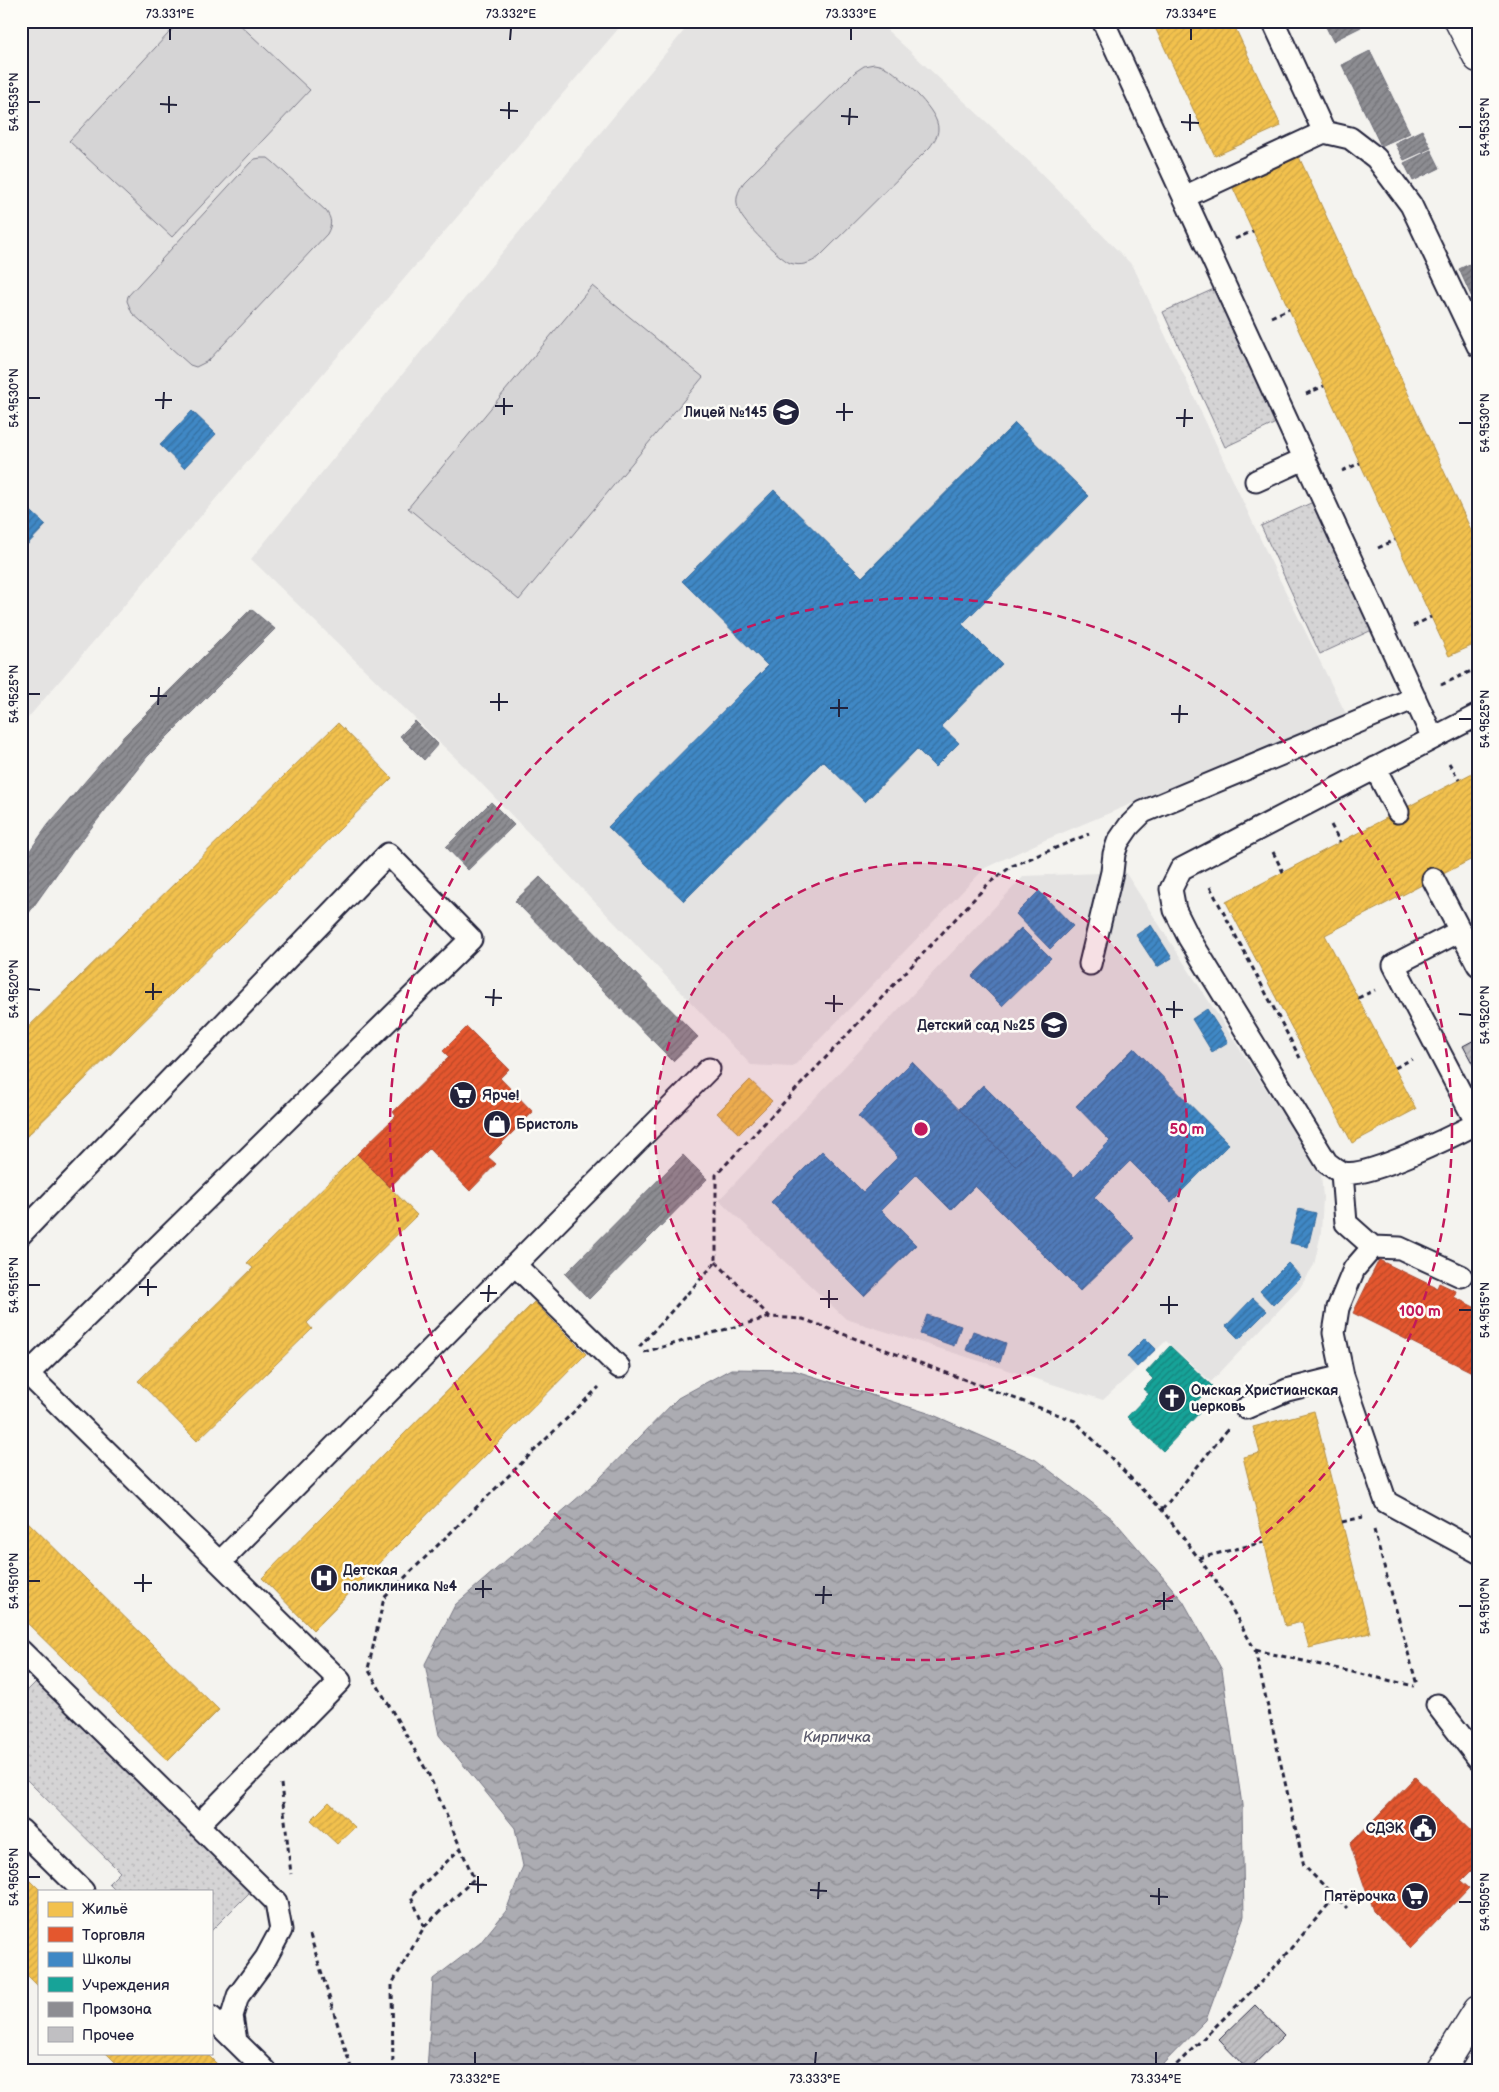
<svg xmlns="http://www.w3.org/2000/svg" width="1499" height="2092" viewBox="0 0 1499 2092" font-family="'Balsamiq Sans',sans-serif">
<defs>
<pattern id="park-dots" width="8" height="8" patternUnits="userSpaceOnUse" patternTransform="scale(1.25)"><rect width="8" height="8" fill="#d5d4d5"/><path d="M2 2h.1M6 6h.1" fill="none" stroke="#b7b6b8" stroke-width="1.8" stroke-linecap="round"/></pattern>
<pattern id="water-waves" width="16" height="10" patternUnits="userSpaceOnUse" patternTransform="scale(1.25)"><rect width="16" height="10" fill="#acacb2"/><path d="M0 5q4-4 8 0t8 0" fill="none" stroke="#8c8c92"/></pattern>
<pattern id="homes-hatch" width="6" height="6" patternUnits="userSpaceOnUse" patternTransform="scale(1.25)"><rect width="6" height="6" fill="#f2c14e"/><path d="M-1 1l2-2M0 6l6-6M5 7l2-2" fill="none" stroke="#cfa645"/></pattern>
<pattern id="shops-hatch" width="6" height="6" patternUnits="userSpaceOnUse" patternTransform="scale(1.25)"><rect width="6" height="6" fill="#e4572e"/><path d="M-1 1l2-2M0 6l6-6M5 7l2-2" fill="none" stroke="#b84828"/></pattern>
<pattern id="schools-hatch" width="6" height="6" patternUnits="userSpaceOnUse" patternTransform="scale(1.25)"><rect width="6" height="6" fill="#3f88c5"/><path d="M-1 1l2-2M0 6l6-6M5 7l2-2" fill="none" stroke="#346fa1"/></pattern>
<pattern id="public-hatch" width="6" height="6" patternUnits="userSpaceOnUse" patternTransform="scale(1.25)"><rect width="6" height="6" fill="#17a398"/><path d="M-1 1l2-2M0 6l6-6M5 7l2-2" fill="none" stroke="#14847d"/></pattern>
<pattern id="industry-hatch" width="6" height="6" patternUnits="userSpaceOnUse" patternTransform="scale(1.25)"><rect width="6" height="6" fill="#8d8d92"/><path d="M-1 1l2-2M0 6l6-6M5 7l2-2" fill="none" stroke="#737378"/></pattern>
<pattern id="building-hatch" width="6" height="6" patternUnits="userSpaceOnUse" patternTransform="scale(1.25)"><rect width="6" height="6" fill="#c0bfc2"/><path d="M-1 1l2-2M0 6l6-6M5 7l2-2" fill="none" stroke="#a5a4a8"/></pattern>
</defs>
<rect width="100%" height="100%" fill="#f4f3ef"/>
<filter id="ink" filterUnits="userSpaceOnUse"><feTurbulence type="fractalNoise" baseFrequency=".02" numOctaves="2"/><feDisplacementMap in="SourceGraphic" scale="10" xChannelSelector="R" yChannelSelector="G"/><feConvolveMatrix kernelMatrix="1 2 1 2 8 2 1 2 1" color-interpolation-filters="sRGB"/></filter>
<g filter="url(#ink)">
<!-- built -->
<path fill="#e4e3e2" d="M21,21H625L21,726Z
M692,21H877L1032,164L1133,266L1273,566L1346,714L1045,840L985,868L793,1067L751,1065L474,776L251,559Z
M1125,872L1321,1174L1323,1198L1321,1233L1314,1265L1299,1289L1211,1382L1166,1341L1103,1400L846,1319L719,1200L1024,876Z"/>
<!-- park -->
<path fill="url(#park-dots)" stroke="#7c7b88" d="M1214,289L1276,423L1225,447L1163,312Z
M1313,502L1372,630L1320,654L1261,526Z
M36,1682L250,1892L211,1931V1891H117L109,1883L120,1872L21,1774V1686L27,1691Z"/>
<!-- pitch -->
<path fill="#d5d4d5" stroke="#7c7b88" d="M180,21H236L310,90L172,237L69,141Z
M874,64C881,65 886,67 892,71C905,81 939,112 938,129C938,136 934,141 930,147L819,257C811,263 801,267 790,263C779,258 743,223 739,211C734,200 738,191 744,182L855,72L864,66Z
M261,158H268L273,162L326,211C332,219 332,225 327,234L208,361L196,367L190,365L132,313L127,301L128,296L250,163L255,159Z
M592,286L703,377L519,600L408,508Z"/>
<!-- water -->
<path fill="url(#water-waves)" stroke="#757582" d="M731,1369L793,1370L931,1414L1036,1460L1113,1519L1183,1601L1222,1670L1242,1805L1244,1916L1206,2020L1156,2071H427L433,1979L480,1943L506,1911L523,1866L515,1828L439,1735L425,1664L455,1605L597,1481L678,1398Z"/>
<!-- homes -->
<path fill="url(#homes-hatch)" stroke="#b49148" d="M1152,21H1232L1281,126L1215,156Z
M1299,157L1478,545V643L1449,656L1233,188Z
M338,723L392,778L21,1142V1034Z
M1478,770V856L1325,935L1416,1109L1352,1143L1226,902Z
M750,1080L772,1101L739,1134L717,1113Z
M357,1154L417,1215L307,1323L312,1329L197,1441L138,1381L253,1268L247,1263Z
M534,1302L586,1354L313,1630L262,1578Z
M1314,1411L1370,1633L1309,1648L1302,1622L1285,1626L1243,1457L1260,1453L1253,1427Z
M21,1515L219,1710L168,1761L21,1617Z
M329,1802L355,1827L337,1844L311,1820Z
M21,1871L41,1891H39V1987L21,1969Z
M106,2053H206L224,2071H124Z"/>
<!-- shops -->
<path fill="url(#shops-hatch)" stroke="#aa4732" d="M467,1027L509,1069L500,1078L533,1112L488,1157L496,1164L470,1191L429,1149L390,1187L357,1154L396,1116L393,1112L449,1057L443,1051Z
M1379,1260L1437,1288L1439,1283L1456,1291L1454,1297L1478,1309V1375L1353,1313Z
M1415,1777L1478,1838V1864L1461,1881L1469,1888L1411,1948L1373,1911L1350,1844Z"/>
<!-- schools -->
<path fill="url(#schools-hatch)" stroke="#36699c" d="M192,411L216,434L184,468L160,445Z
M1015,423L1089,496L962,624L1002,664L941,726L959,743L935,767L917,749L865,802L823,761L684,901L608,827L768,666L682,581L774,490L862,577Z
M21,502L46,525L21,551Z
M1039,891L1073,926L1050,949L1016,914Z
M1151,925L1172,958L1157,967L1136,935Z
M1021,928L1051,958L1002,1006L972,976Z
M1207,1009L1228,1042L1212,1052L1192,1019Z
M1134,1048L1229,1144L1171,1202L1130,1161L1094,1197L1135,1238L1080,1291L975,1186L951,1210L916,1175L881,1210L916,1245L864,1296L771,1202L822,1151L863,1192L898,1157L858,1116L912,1062L1015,1166L1040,1142L1074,1177L1110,1141L1076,1106Z
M983,1085L1040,1142L1015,1166L959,1109Z
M1299,1209L1316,1213L1308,1247L1290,1243Z
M1288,1263L1301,1277L1273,1305L1260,1291Z
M1253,1298L1267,1311L1239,1339L1226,1326Z
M927,1315L961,1326L954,1346L920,1334Z
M973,1331L1006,1343L1000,1362L966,1350Z
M1145,1338L1156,1349L1137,1367L1127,1356Z"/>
<!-- public -->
<path fill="url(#public-hatch)" stroke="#1a7c7c" d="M1170,1346L1212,1386L1196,1402L1203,1409L1163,1451L1127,1417L1149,1394L1143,1389L1153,1379L1146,1372Z"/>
<!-- industry -->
<path fill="url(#industry-hatch)" stroke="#6d6d78" d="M1323,21H1358L1361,27L1333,41Z
M1370,51L1410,133L1381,146L1342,65Z
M1422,130L1431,148L1404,160L1395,143Z
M1431,150L1440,168L1413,181L1404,163Z
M1478,260V311L1459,269Z
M251,609L275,629L147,757L73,851L21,924V863L48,825L124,736Z
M415,721L438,744L424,760L400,736Z
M491,802L514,825L468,870L446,847Z
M540,877L698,1037L673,1061L515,901Z
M683,1155L707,1179L589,1299L565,1274Z"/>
<!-- building -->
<path fill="url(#building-hatch)" stroke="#22223b" d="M1478,1038V1074L1463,1046Z
M1255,2005L1284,2035L1248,2070L1219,2040Z"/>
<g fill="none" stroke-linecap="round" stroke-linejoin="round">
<!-- lane casing -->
<g stroke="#22223b" stroke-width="25">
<path id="lane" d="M1103,21L1433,738
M1324,132L1350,138L1376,158L1411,205L1478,346
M1184,197L1324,132L1273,21
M1256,481L1304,459
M1478,715L1181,869L1171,889L1175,910L1189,938L1327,1163C1332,1166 1338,1172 1344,1173C1368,1178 1453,1136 1478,1123
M1375,768L1398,812
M1433,879L1478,965
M1460,931L1394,965L1477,1124
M1090,964L1112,872L1114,854L1118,842L1129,826L1143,812L1415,698
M1342,1173L1346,1223L1373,1247
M21,1234L388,854L471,939L28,1374L340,1681L198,1825
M515,1265L619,1367
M1461,1276L1400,1248L1373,1247L1354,1269L1338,1308L1334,1333L1343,1376L1386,1502L1478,1552
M1246,1408L1287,1390L1343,1376
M220,1562L709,1069
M21,1651L276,1902L281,1930L266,1958L238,1996L232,2016L236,2041
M1437,1705L1478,1758
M21,1830L83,1891
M211,2017L266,2071"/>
</g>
<!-- secondary casing -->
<g stroke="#22223b" stroke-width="31">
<path id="secondary" d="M1459,21L1478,58"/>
</g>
<!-- primary casing -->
<g stroke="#22223b" stroke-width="31">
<path id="primary" d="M1440,2071L1478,2010"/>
</g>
<!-- path -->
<path stroke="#22223b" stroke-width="3" stroke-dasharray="5 4" stroke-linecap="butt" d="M1235,239L1253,231
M1271,317L1289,309
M1306,394L1324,386
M1342,471L1360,463
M1378,548L1395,540
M1413,626L1431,617
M1441,685L1478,668
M1449,763L1459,780
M1331,825L1340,842
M1273,852L1283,872
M1210,887L1300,1058
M1358,998L1375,990
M1395,1068L1412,1059
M716,1262L770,1317
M639,1347L716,1262V1175L989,883L1012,866L1089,834
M644,1352L770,1317L803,1319L1075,1421L1162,1510L1216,1581L1255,1650L1304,1866L1347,1908
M1162,1510L1228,1429
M1342,1522L1363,1517
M1374,1530L1417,1685
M1199,1558L1264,1542
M1255,1650L1414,1686
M281,1784L291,1874
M424,1927L411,1896L461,1848
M310,1935L352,2071
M393,2071L392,1984L424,1927L474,1879L429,1775L368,1669L384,1598L599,1387
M1170,2071L1267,1976L1335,1897"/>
<!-- lane -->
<use href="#lane" stroke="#fdfcf7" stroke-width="21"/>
<!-- secondary -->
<use href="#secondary" stroke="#fdfcf7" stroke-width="28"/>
<!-- primary -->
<use href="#primary" stroke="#fdfcf7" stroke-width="28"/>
</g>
</g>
<!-- ticks -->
<path fill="none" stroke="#22223b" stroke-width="2" d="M170,40V28M510,40L511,28M851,40V28M1191,40V28M28,102H40M160,104L177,105M500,110L518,111M169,113V96M841,116L858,117M509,119V102M1181,122L1199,123M849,125L850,108M1459,127H1472M1190,131V114M28,398H40M155,400H172M495,406H513M163,409L164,392M836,412H853M504,415V398M1176,418H1193M844,421V403M1459,423H1472M1184,427L1185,409M28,694H40M150,696H167M490,702H508M158,705L159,687M830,708H848M499,711V693M1171,714H1188M839,717V699M1459,719H1472M1179,723L1180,705M28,989L40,990M145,992H162M485,997L502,998M153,1000V983M825,1003L843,1004M493,1006L494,989M1166,1009L1183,1010M834,1012V995M1459,1014L1472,1015M1174,1018V1001M28,1285H40M139,1287H157M480,1293H497M148,1296V1279M820,1299H838M488,1302L489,1285M1160,1305H1178M829,1308V1290M1459,1310H1472M1169,1314V1296M28,1581H40M134,1583H152M475,1589H492M143,1592V1574M815,1595H832M483,1598V1580M1155,1601H1173M823,1604L824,1586M1459,1606H1472M1164,1610V1592M28,1877H40M469,1884L487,1885M810,1890L827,1891M478,1893V1876M1150,1896L1168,1897M818,1899L819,1882M1459,1902H1472M1159,1905V1888M475,2064V2052M815,2064L816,2052M1156,2064V2052"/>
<!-- distance rings -->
<circle cx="921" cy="1129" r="266" fill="#c2185b" fill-opacity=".12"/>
<g fill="none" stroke="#c2185b" stroke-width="2.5" stroke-dasharray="9 6">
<circle cx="921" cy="1129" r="266"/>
<circle cx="921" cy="1129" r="531"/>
</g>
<!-- icons -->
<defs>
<g id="school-disc" transform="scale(1.4375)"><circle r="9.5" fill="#22223b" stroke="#fdfcf7"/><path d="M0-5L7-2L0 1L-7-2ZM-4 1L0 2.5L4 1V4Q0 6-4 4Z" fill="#fff"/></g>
<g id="supermarket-disc" transform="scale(1.4375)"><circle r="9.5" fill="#22223b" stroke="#fdfcf7"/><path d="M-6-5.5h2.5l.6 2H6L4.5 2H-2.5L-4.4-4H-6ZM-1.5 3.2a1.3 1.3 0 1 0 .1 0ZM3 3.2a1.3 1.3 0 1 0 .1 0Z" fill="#fff"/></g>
<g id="shop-disc" transform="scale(1.4375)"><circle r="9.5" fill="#22223b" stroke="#fdfcf7"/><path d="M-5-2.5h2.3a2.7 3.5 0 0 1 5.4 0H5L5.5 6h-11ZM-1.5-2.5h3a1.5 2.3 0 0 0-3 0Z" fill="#fff"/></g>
<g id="church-disc" transform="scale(1.4375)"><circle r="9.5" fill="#22223b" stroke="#fdfcf7"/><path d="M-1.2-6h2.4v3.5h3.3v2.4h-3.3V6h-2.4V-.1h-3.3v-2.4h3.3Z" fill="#fff"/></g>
<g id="hospital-disc" transform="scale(1.4375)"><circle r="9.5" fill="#22223b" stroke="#fdfcf7"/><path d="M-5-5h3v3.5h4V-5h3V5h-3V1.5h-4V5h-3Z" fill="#fff"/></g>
<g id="civic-disc" transform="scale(1.4375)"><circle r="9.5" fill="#22223b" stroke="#fdfcf7"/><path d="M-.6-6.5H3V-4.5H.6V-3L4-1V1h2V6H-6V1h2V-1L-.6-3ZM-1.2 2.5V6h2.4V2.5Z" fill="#fff"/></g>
</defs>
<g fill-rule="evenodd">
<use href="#school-disc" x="786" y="412"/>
<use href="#school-disc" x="1054" y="1025"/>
<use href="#supermarket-disc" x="463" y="1095"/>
<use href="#shop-disc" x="497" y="1124"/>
<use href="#church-disc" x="1172" y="1398"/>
<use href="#hospital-disc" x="324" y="1578"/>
<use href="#civic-disc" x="1423" y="1828"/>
<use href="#supermarket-disc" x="1415" y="1896"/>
</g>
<g text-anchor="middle" stroke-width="5" stroke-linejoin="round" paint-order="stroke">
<!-- poi labels -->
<g font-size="14" font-weight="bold" fill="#22223b" stroke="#fdfcf7" text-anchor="end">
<text x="767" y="417">Лицей №145</text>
<text x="1035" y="1030">Детский сад №25</text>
<text x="482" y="1100" text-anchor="start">Ярче!</text>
<text x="516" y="1129" text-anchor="start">Бристоль</text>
<text x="1191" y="1395" text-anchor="start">Омская Христианская<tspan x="1191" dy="16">церковь</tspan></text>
<text x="343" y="1575" text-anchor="start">Детская<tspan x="343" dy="16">поликлиника №4</tspan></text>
<text x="1404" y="1833">СДЭК</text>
<text x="1396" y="1901">Пятёрочка</text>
</g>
<!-- water labels -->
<g font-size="15" font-style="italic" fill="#59596b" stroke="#fdfcf7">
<text x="837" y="1742">Кирпичка</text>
</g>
</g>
<circle cx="921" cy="1129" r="8" fill="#c2185b" stroke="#fdfcf7" stroke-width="2.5"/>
<g font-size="15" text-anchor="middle" font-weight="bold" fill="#c2185b" stroke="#fdfcf7" stroke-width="5" stroke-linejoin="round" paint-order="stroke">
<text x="1187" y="1134">50 m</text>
<text x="1420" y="1316">100 m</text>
</g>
<!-- margin -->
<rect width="1499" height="2092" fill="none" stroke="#fdfcf7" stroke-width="55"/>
<!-- legend -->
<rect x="38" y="1890" width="175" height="165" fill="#fdfcf7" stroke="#a5a5ac"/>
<rect x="48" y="1902" width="25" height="15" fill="#f2c14e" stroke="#a5a5ac"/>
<text x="82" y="1914" font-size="15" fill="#22223b">Жильё</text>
<rect x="48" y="1927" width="25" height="15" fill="#e4572e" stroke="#a5a5ac"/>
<text x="82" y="1940" font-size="15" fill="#22223b">Торговля</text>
<rect x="48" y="1952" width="25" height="15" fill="#3f88c5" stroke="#a5a5ac"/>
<text x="82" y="1964" font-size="15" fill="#22223b">Школы</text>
<rect x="48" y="1977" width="25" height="15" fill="#17a398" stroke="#a5a5ac"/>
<text x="82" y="1990" font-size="15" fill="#22223b">Учреждения</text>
<rect x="48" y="2002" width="25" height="15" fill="#8d8d92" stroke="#a5a5ac"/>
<text x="82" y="2014" font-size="15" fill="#22223b">Промзона</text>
<rect x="48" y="2027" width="25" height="15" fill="#c0bfc2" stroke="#a5a5ac"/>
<text x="82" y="2040" font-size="15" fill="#22223b">Прочее</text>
<rect x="28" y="28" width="1444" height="2036" fill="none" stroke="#22223b" stroke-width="2"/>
<g font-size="12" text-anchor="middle" fill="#22223b">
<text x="170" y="18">73.331°E</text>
<text x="511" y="18">73.332°E</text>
<text x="851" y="18">73.333°E</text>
<text x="1191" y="18">73.334°E</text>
<text transform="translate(14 102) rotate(-90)" y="4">54.9535°N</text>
<text transform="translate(1485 127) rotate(-90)" y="4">54.9535°N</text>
<text transform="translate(14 398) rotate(-90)" y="4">54.9530°N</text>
<text transform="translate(1485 423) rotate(-90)" y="4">54.9530°N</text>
<text transform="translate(14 694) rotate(-90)" y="4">54.9525°N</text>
<text transform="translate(1485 719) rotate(-90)" y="4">54.9525°N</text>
<text transform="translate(14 989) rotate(-90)" y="4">54.9520°N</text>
<text transform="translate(1485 1015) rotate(-90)" y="4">54.9520°N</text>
<text transform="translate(14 1285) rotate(-90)" y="4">54.9515°N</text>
<text transform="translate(1485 1310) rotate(-90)" y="4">54.9515°N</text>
<text transform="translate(14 1581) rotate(-90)" y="4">54.9510°N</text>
<text transform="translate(1485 1606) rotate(-90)" y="4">54.9510°N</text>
<text transform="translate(14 1877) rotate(-90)" y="4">54.9505°N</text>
<text transform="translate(1485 1902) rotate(-90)" y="4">54.9505°N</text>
<text x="475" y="2083">73.332°E</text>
<text x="815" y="2083">73.333°E</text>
<text x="1156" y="2083">73.334°E</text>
</g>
</svg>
